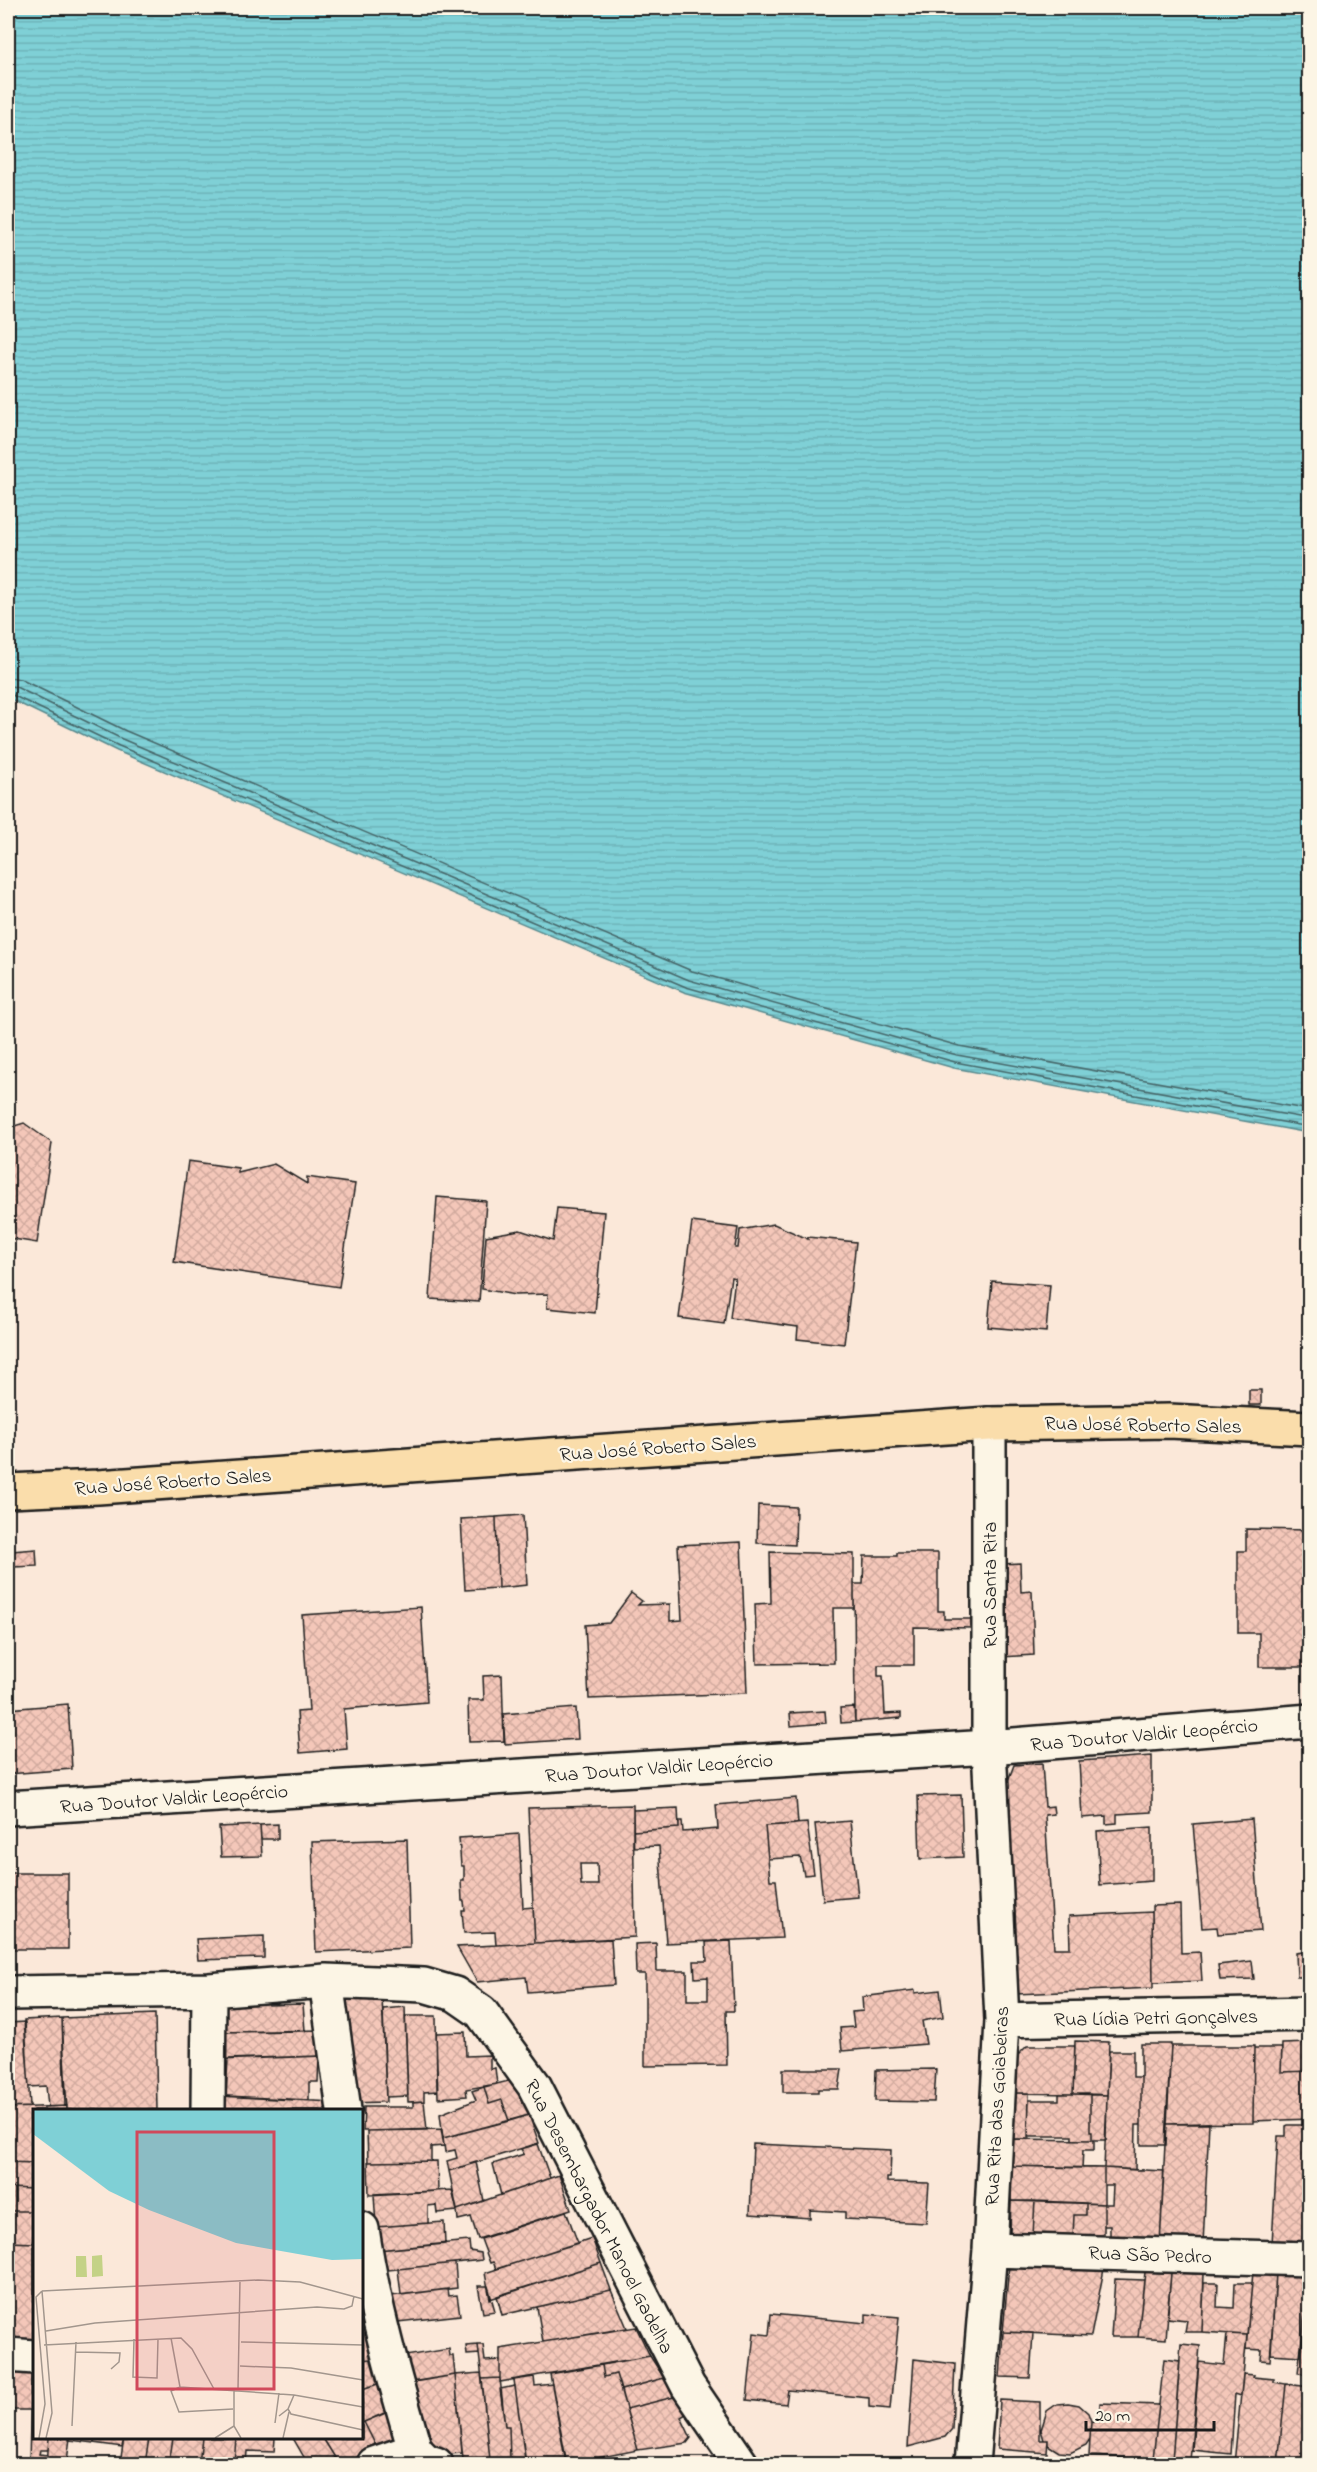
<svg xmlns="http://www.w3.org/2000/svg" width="1317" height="2472" viewBox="0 0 1317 2472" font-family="'Indie Flower',sans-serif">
<defs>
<pattern id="water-rules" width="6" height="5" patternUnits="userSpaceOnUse" patternTransform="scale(1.5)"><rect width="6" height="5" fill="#7fd0d6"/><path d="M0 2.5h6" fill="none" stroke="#6db2b7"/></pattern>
<pattern id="building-cross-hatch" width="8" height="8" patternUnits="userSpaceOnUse" patternTransform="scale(1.5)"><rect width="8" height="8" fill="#f4c7b9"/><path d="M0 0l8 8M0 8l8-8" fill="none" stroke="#d1aa9e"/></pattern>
</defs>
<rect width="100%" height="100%" fill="#fbe8d9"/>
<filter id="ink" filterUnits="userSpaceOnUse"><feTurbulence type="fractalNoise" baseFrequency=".0167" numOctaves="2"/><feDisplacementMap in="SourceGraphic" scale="12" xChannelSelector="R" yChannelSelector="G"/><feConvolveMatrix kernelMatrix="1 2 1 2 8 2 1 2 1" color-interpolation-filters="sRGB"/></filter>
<g filter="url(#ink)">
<!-- water -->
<path fill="url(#water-rules)" stroke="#57888c" stroke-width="1.5" d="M8,8H1309V1133L954,1068L684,992L117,751L8,698Z"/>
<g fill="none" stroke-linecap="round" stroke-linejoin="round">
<!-- shore -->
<path stroke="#446466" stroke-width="1.5" d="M8,677L20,679L126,731L692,971L959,1046L1310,1110
M8,686L16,687L122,739L689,980L957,1055L1310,1119
M8,693L119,746L686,987L955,1062L1310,1127"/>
</g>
<!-- building -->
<path fill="url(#building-cross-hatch)" stroke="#1c1c1c" stroke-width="1.5" fill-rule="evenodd" d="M24,1123L52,1143L37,1243L8,1238V1128Z
M188,1161L238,1168V1173L274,1164L307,1184V1177L355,1184L339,1287L174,1262Z
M437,1197L486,1201L479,1302L430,1299Z
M557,1208L604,1212L595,1313L547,1308L548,1294L515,1295L482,1289L486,1236L520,1230L553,1241Z
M692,1222L738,1228L735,1248H738L740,1230L774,1224L808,1239V1237L856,1242L844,1344L797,1339L798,1327L730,1318L735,1278L731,1277L724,1324L679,1318Z
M992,1281L1050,1285L1046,1332L988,1327Z
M1249,1390H1261V1405H1249Z
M758,1505L796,1507L795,1545L757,1543Z
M523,1515L527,1585L498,1588L496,1517Z
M496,1517L498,1588L465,1590L461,1519Z
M1246,1529L1310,1530V1667H1259V1633H1238V1551H1246Z
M741,1542L747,1693L589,1699L585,1625L609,1623L631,1593L642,1601L638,1605L670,1604V1621L682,1620L678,1545Z
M36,1549L37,1566L13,1567L12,1551Z
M770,1552L854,1554V1608H833L834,1663L757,1664L755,1604L771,1603Z
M897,1553H938V1611H944V1619H973V1628L914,1627V1665H878V1676H883L885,1714L901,1713V1718L855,1722L854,1584H863L864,1556H897Z
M1020,1563L1021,1592L1032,1591L1034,1655L1002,1657V1564Z
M421,1607L427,1702L344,1709L347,1749L300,1753L297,1712L309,1711L302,1615Z
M502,1675L504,1741L469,1742L468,1700H484L483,1676Z
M68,1704L72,1769L8,1774V1709Z
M854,1707L855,1722L841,1723L840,1708Z
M576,1708L578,1739L505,1744L503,1714Z
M825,1711L826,1723L791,1726L790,1713Z
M1152,1756V1812L1117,1814V1823L1106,1824V1816L1082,1818L1079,1761Z
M1042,1763L1045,1807L1053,1806L1054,1814L1045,1815L1054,1948H1070L1069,1916L1152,1912L1153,1988L1016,1994L1006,1786L1014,1765Z
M961,1795L963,1857L920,1859L918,1796Z
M796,1798L798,1824L765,1826L770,1880H776L782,1938L666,1943L659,1846L633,1847V1831L679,1828V1821H682L683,1832L718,1829L716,1805Z
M633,1805L635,1937L535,1943L528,1808ZM580,1864H597L598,1885H581Z
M678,1808L679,1828L633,1831V1810Z
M1252,1819L1261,1931L1218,1934L1217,1927L1202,1928L1193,1824Z
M850,1821L858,1897L823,1900L815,1824Z
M807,1823L814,1874L804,1875L800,1857L768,1859L765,1826Z
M278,1824V1839H261L260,1825Z
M260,1825L262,1856L221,1857L219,1827Z
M1152,1827V1881L1100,1885L1097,1831Z
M519,1834L523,1908L533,1907L535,1943L496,1945L495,1932L464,1933L462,1911H465L464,1901H462L461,1880H464V1866H461L459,1838Z
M407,1839L410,1948L316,1952L312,1842Z
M10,1873H68V1949H10Z
M1180,1905L1181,1953L1200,1952L1202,1981L1153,1983L1152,1906Z
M264,1936V1958L198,1960L196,1939Z
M611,1939L614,1985L528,1992L526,1977L477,1982L457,1947Z
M731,1941L734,2011H726L727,2065L645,2066V1974H636L635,1944L656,1943L657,1971H687V2000H708V1977L695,1978L694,1961H707L706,1942Z
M1310,1951V1977H1297L1296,1953Z
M1252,1961L1254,1979L1220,1980L1218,1965Z
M915,1990V1993L940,1990L943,2017L922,2021L926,2044L842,2051L840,2028L854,2027L852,2012L863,2011L862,1997Z
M382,1995L386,2102L347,2103L343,1997Z
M268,2002V2005L303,2004L305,2031L218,2032L219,2003Z
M405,2007L408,2096L386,2097L383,2009Z
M155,2014L157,2110H67L62,2018Z
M405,2016H436L437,2091L424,2092V2101L408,2102Z
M62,2018L65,2106L48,2107L46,2086L29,2087L24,2020Z
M25,2022L30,2107L8,2108V2023Z
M321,2030L323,2056L217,2060L218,2032Z
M465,2032L466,2056L490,2055V2069L495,2068L497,2084L466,2089L467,2096L438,2098L436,2033Z
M1075,2041L1109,2042L1107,2095L1073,2094Z
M1310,2043V2071L1281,2072L1282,2044Z
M1141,2044H1171L1166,2145H1141Z
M1027,2046H1075L1073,2094L1013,2093L1014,2059Z
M1171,2046H1254L1253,2123L1166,2124Z
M1254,2048H1282L1281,2072L1310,2071V2119L1253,2121Z
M1109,2051H1133V2077H1141V2125H1136L1135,2170L1104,2168Z
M319,2056L318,2082H309V2100L226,2096L228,2059Z
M783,2069H842L839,2089H818V2092H783Z
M936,2069L934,2102L875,2101L876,2070Z
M517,2079L529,2115L509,2121L502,2100L489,2104L484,2087Z
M484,2087L489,2104L502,2100L509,2121L443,2138L440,2114L476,2100L472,2091Z
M1013,2093H1029L1028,2139H1012Z
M1059,2094H1090V2132H1092V2140H1072V2136H1028L1029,2100H1059Z
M1090,2094L1107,2095L1106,2140H1092V2132H1090Z
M219,2096L333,2102L334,2110H218Z
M424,2101L427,2130L363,2131L364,2107H413V2102Z
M67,2106V2110H34V2163L8,2162V2108Z
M529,2115L539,2143L449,2171L447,2161L457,2158L455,2150L445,2152L443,2138Z
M1209,2123L1203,2244H1160L1166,2124Z
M1288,2125H1310V2244H1272L1278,2136H1286V2126Z
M441,2129L444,2146L431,2147V2161L368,2162L367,2131Z
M1012,2139L1094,2140V2150H1083L1082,2168L1011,2166Z
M538,2144L550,2178L501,2195L493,2164L524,2154L521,2149Z
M753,2144L891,2150L890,2178H887V2182L929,2183L926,2223L845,2219V2212L810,2210V2218L750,2214Z
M437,2161L438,2191L369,2195L368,2162Z
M8,2162L34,2163V2189L8,2188Z
M476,2162L484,2201L457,2210L449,2171Z
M1011,2166L1104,2168V2204L1011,2201Z
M1104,2168L1164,2171L1160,2244H1110V2226H1104V2204H1112L1113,2185H1104Z
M559,2175L571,2209L478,2239L471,2217L458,2220L457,2210Z
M8,2188L34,2189V2211H8Z
M452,2190L457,2211L437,2213L436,2205L428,2206V2223L376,2227L374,2194Z
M1011,2201H1035L1033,2235L1010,2234Z
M1035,2201L1086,2203V2215H1074L1073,2237L1033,2235Z
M1086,2203L1104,2204V2244L1073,2237L1074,2215H1086Z
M8,2211H34V2243L8,2242Z
M566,2211L578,2243L496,2269L493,2262L490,2263L481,2239Z
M444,2222L445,2244L378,2250L376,2227Z
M592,2238L601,2263L490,2299L485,2273Z
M469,2241L470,2251L481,2253L482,2260L379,2271L378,2250Z
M10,2242L34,2243V2345L8,2343Z
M455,2263L457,2288L401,2295L398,2269Z
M601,2263L611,2290L502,2315L497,2296Z
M1009,2265L1104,2269L1091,2336L1003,2332Z
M1145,2272L1171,2273L1166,2339L1138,2337Z
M1253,2272L1276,2273L1270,2361L1261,2360L1262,2350L1246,2349Z
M1171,2273L1204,2274L1202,2332H1185L1187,2320L1167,2318Z
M1276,2273L1308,2274L1301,2356L1271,2354Z
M1308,2274H1310V2322L1304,2321Z
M1115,2279L1144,2280L1138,2337H1111Z
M1204,2283H1218L1217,2307L1234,2308L1235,2283H1252L1247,2335L1202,2332Z
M478,2286H488L495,2311L483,2313Z
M447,2289L448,2296L457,2295L460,2315L389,2323L383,2297Z
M611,2290L627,2328L543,2342L537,2307Z
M771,2314L866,2323V2314L899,2317L890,2409L869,2407V2398L788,2390L786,2404L747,2400L754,2333L769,2335Z
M1304,2321L1310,2322V2375L1298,2373Z
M374,2325L379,2358L362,2360V2326Z
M636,2327L650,2356L500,2382V2349Z
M1003,2332L1033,2333L1030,2378L1000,2377Z
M1227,2334L1247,2335L1241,2396L1235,2394L1231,2454L1192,2450L1199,2362L1224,2365Z
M1181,2344L1200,2346L1190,2461H1172Z
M478,2345L479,2354L467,2355L466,2346Z
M478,2345H483L485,2361L500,2360V2378L482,2379Z
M449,2349L450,2356H453L455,2375L411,2382L405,2356Z
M650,2356L664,2378L621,2390L616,2374L604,2377L602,2365Z
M379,2358L383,2382L362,2389V2360Z
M914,2359L955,2364L952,2429L945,2437L908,2447Z
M1164,2359L1180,2361L1172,2461L1153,2459Z
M602,2365L604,2377L616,2374L638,2450L566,2464L550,2374Z
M8,2368H31V2410H8Z
M481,2373L490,2460H463L455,2375Z
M1243,2374L1254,2375L1253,2377L1274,2379V2382L1286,2384L1278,2464H1234Z
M455,2375L462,2453L437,2455L416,2398L414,2382Z
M534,2377L535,2386L552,2384L566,2459L526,2463L514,2380Z
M500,2378L505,2426H509L510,2460H490L482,2379Z
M664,2378L674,2397L626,2409L621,2390Z
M31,2380H34V2438H49L48,2450H40L39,2454L48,2455L47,2464H29Z
M381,2383L391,2410L362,2423V2389Z
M1286,2384L1310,2387V2417L1304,2464H1278Z
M515,2386L525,2460H510L509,2426H505L500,2389Z
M678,2396L686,2414L681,2417L691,2438L687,2443L638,2450L626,2409Z
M1000,2400L1040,2402V2440H1048L1047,2453L997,2449Z
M1068,2403L1079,2405L1088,2413L1091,2421L1090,2439L1086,2445L1070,2453L1059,2452L1048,2445V2440H1044L1041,2430L1047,2411L1057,2404Z
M1100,2403L1159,2405L1153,2459L1089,2456L1091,2421L1099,2422Z
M393,2410L405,2443L380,2454L364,2422Z
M1310,2417V2464H1304Z
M364,2422L380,2454L360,2464H339L324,2440L328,2438H362V2423Z
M49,2438H70L67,2461H59L58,2464H47Z
M70,2438H95L94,2443L69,2440Z
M95,2438H124L122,2447L94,2443Z
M124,2438H149L145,2464H120Z
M149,2438H173L169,2464H145Z
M173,2438H202L199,2464H169Z
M202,2438H236L234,2464H199Z
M236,2438H275L274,2452L247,2451L246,2464H234Z
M293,2438H323L339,2464H308Z"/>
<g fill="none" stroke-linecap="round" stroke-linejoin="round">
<!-- minor casing -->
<g stroke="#1c1c1c" stroke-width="38">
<path id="minor" d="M8,1808L989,1747L1310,1721
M326,1981L344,2110
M8,1993L209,1990L326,1981L424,1985L455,1994L481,2012L534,2085L688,2386L741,2464
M1002,2020L1310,2014
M208,2110L209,1990
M362,2229C373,2304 394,2377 415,2450L426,2461L436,2464
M990,2250L1310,2259
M8,2355L34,2357
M374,2464L415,2450
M972,2464L990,2250L1002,2020L989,1747V1424"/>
</g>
<!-- major casing -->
<g stroke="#1c1c1c" stroke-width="38">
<path id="major" d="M8,1491L98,1487L989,1424L1169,1421L1310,1428"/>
</g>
<!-- minor -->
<use href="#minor" stroke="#fcf5e5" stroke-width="33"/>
<!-- major -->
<use href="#major" stroke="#faddab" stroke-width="33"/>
</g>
</g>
<g text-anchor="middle" stroke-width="4.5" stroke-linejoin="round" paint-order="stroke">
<!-- street labels -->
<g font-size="20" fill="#1c1c1c" stroke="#fcf5e5">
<text transform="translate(1143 1424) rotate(1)" y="7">Rua José Roberto Sales</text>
<text transform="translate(658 1447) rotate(-4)" y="7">Rua José Roberto Sales</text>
<text transform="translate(173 1481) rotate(-4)" y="7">Rua José Roberto Sales</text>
<text transform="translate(989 1585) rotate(-90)" y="7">Rua Santa Rita</text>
<text transform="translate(1144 1734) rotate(-5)" y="7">Rua Doutor Valdir Leopércio</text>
<text transform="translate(659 1767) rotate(-4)" y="7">Rua Doutor Valdir Leopércio</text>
<text transform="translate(174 1798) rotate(-4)" y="7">Rua Doutor Valdir Leopércio</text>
<text transform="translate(1156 2017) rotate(-1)" y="7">Rua Lídia Petri Gonçalves</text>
<text transform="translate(996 2106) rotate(-87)" y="7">Rua Rita das Goiabeiras</text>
<text transform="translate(600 2216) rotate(63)" y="7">Rua Desembargador Manoel Gadelha</text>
<text transform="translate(1150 2254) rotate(2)" y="7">Rua São Pedro</text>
</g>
</g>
<!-- overview -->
<g transform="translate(33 2109)">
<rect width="330" height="330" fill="#fbe8d9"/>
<path d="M69,146L70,167L59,168V147ZM43,147H53L54,168H43Z" fill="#c4d286"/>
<path d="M0,1H330V150L299,151L203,134L116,101L76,82L0,25Z" fill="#7fd0d6"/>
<path fill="none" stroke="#a2968d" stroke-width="1.5" d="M9,182L225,171L267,173L330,190M9,182L19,304L13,329M13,222L62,214L284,198L311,200L319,197L321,187M138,229L147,278M101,230L100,268L124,269L125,230M208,233L330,236M11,236L148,229L159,240L181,280M43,243L87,244L86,253L78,260M207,257L258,259L330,271M147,278L261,286L330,298M147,278L138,282L146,303L200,300M201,280V317L208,329M205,280L207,171M255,300L258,305L330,321M246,307L255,300L261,286M242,314L246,284M39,317L43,233M6,329L12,295L3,188L9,182M182,329L201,317M250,329L256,303"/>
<path fill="#d1495b" fill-opacity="0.15" stroke="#d1495b" stroke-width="3" d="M104,23H241V280H104Z"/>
<rect width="330" height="330" fill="none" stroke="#1c1c1c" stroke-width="3"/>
</g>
<!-- margin -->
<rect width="1317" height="2472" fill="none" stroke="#fcf5e5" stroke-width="30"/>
<rect x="15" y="15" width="1287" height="2442" fill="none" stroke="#1c1c1c" stroke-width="2" filter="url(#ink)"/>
<!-- scale -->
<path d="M1086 2421v9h128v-9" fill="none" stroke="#1c1c1c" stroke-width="3"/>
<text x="1095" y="2421" font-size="18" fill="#1c1c1c" stroke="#fcf5e5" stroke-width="4.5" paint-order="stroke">20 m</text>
</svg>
